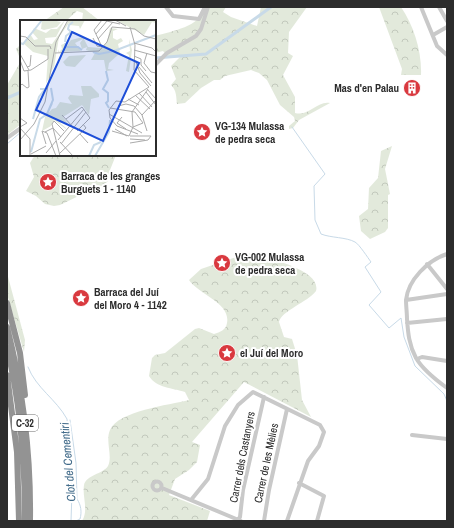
<svg xmlns="http://www.w3.org/2000/svg" width="454" height="528" viewBox="0 0 454 528" font-family="'Archivo Narrow',sans-serif">
<defs>
<pattern id="forest-crowns" width="20" height="18" patternUnits="userSpaceOnUse"><rect width="20" height="18" fill="#e2e9db"/><path d="M2 6a3 3 0 1 1 6 0M12 15a3 3 0 1 1 6 0" fill="none" stroke="#c2c8bc"/></pattern>
</defs>
<rect width="100%" height="100%" fill="#fff"/>
<!-- forest -->
<path fill="url(#forest-crowns)" d="M64,7H82L100,21H82L83,13L77,11L66,21H44Z
M206,7H226L223,12L231,17L257,26L261,7H307L289,32L288,53L293,56L283,75L295,97V113C308,117 318,100 330,103L299,120L293,128L289,129V126L295,121L294,117L280,105L267,80L259,73L251,70L225,76L220,80H214L201,88L185,103L177,104C176,97 177,91 171,85L176,79L171,66L180,57H168L163,51L155,53V36C172,31 200,27 206,7Z
M379,7H401C414,26 422,52 421,75H401L402,69Z
M21,44V124L7,135V85L21,61L16,49Z
M392,146L385,169L390,194L388,195V228L385,232L370,239L361,231L359,216L368,209L369,188L378,178L381,151Z
M35,155H116L108,175V181L104,185L91,190L60,205L54,206L45,204L36,196L26,191L34,177L30,163Z
M248,253C263,257 322,269 316,291C308,302 281,311 279,322L284,337L292,339L297,355L302,400L311,417L244,382L192,442L200,445L197,462L189,470L175,479L169,495L210,511L207,521H82C89,510 82,497 84,485C86,475 103,474 108,466C113,456 105,441 110,430C118,411 169,405 189,400L185,392C173,388 156,388 149,376L152,358L155,355L165,353L195,329L199,328L214,334C220,332 226,330 227,323C231,303 198,294 189,280L201,269Z
M7,273L25,340L24,352L7,294Z"/>
<g fill="none" stroke-linecap="round" stroke-linejoin="round">
<!-- stream -->
<path stroke="#c8dae8" stroke-width="1" d="M292,127L325,174L314,186L315,220L321,234C331,238 346,237 355,242C359,244 368,258 371,262L365,267L381,292L369,305L389,328L401,318L404,337L415,366L444,394L447,401
M7,144L21,132
M28,367C36,388 56,399 67,419L72,492L71,521
M70,420L76,463L77,499C81,505 82,512 80,519L76,521"/>
<!-- canal -->
<path stroke="#c8dae8" stroke-width="3" d="M155,58L206,54L271,7
M7,98L21,92"/>
<!-- minor -->
<path stroke="#c9c9c9" stroke-width="4" d="M166,7L173,16L199,19L205,7
M421,7L437,46L447,55
M439,7L447,21
M433,35L447,27
M155,65L167,53L196,36L201,29L208,7
M7,138L21,128
M447,254C428,260 408,280 406,300C406,306 407,313 407,319C408,333 409,345 416,358C423,370 436,380 447,388
M427,264L447,289
M406,300L447,294
M407,323L447,319
M417,359L422,357L447,361
M412,435L447,439
M152.5 486a4.5 4.5 0 1 1 9 0a4.5 4.5 0 1 1-9 0Z
M299,483L324,496L317,521
M162,488L241,521
M191,500L208,479L225,426L238,405L253,392L320,425L324,432L319,446L308,461L287,521
M237,521L240,517L243,490L264,397
M264,521L269,490L287,409"/>
<!-- highway -->
<path stroke="#939393" stroke-width="6" d="M7,303L20,353L25,395
M7,327C23,390 31,455 30,521
M7,348C21,405 25,463 25,521
M7,375L17,452L19,521"/>
</g>
<!-- icons -->
<defs>
<g id="building-disc" transform="scale(0.9)"><circle r="9.5" fill="#d9393f" stroke="#fff"/><path d="M-4-6H4V6H1V3H-1V6H-4ZM-2.5-4.3h1.7v1.8h-1.7ZM.8-4.3h1.7v1.8H.8ZM-2.5-1h1.7V.8h-1.7ZM.8-1h1.7V.8H.8Z" fill="#fff"/></g>
<g id="sight-disc" transform="scale(0.9)"><circle r="9.5" fill="#d9393f" stroke="#fff"/><path d="M0-6L1.8-2.2L6-1.7L2.9 1.2L3.7 5.4L0 3.3L-3.7 5.4L-2.9 1.2L-6-1.7L-1.8-2.2Z" fill="#fff"/></g>
</defs>
<g fill-rule="evenodd">
<use href="#building-disc" x="412" y="88"/>
<use href="#sight-disc" x="202" y="132"/>
<use href="#sight-disc" x="48" y="182"/>
<use href="#sight-disc" x="222" y="263"/>
<use href="#sight-disc" x="81" y="298"/>
<use href="#sight-disc" x="227" y="353"/>
</g>
<g text-anchor="middle" stroke-width="4" stroke-linejoin="round" paint-order="stroke">
<!-- shield labels -->
<rect fill="#fff" stroke="#6b6b6b" stroke-width="1" x="12" y="415" width="26" height="16" rx="3"/>
<g font-size="10" font-weight="bold" fill="#2c2c2c">
<text x="25" y="427">C-32</text>
</g>
<!-- poi labels -->
<g font-size="11" font-weight="bold" fill="#2c2c2c" stroke="#fff" text-anchor="start">
<text x="399" y="92" text-anchor="end">Mas d'en Palau</text>
<text x="215" y="130">VG-134 Mulassa<tspan x="215" dy="13">de pedra seca</tspan></text>
<text x="61" y="180">Barraca de les granges<tspan x="61" dy="13">Burguets 1 - 1140</tspan></text>
<text x="235" y="261">VG-002 Mulassa<tspan x="235" dy="13">de pedra seca</tspan></text>
<text x="94" y="296">Barraca del Juí<tspan x="94" dy="13">del Moro 4 - 1142</tspan></text>
<text x="240" y="357">el Juí del Moro</text>
</g>
<!-- street labels -->
<g font-size="11" fill="#2c2c2c" stroke="#fff">
<text transform="translate(242 457) rotate(-79)" y="4">Carrer dels Castanyers</text>
<text transform="translate(266 463) rotate(-78)" y="4">Carrer de les Mèlies</text>
</g>
<!-- water labels -->
<g font-size="12" font-style="italic" fill="#406a89" stroke="#fff">
<text transform="translate(68 462) rotate(-95)" y="4">Clot del Cementiri</text>
</g>
</g>
<!-- overview -->
<g transform="translate(20 20)">
<rect width="136" height="136" fill="#fff"/>
<path d="M22,0H32L41,2L37,7L24,10L21,9ZM45,0L36,17L25,18L26,23L32,24L49,0H65L60,9L59,6L49,5V3L39,17L31,66L34,46L26,64L28,36L13,32L3,23L10,14L14,20L18,19L12,12L14,8L26,13L31,9H37ZM96,0H136V3L132,2L124,15ZM90,8L98,9L93,11V18L97,20L101,18L103,21L98,24L100,33L89,43L88,49L94,50L86,51L84,40H71L75,33L66,30L67,27L62,29L60,23L63,19L55,23L61,31L38,32V29L39,32L42,29L41,25L46,23L47,26L51,20L63,17L68,27L81,28L87,22ZM109,19L112,30L109,52L106,51L109,35L106,33L110,31ZM66,35L55,47L46,46L43,42L49,36ZM61,66H71L79,74V77L71,79L69,95L62,85L43,97L49,105L39,102L46,108V109L34,100L31,106L22,111L25,97L32,89L36,88L40,82L52,84L48,78L50,75L63,76Z" fill="#e2e9db"/>
<path fill="none" stroke="#c8dae8" stroke-width="2" d="M45,22L46,16L51,12L48,9L49,5L53,2M0,23L3,24L22,0M45,23L46,27H58L62,30M73,32L79,34L94,31L136,15M86,51L88,60L83,69L88,73V81L86,83L89,88M27,94L32,83M13,99L19,77L25,69H20M11,132L20,99L27,94L33,80L31,68M69,136L74,125L81,122M75,136L89,112L90,100"/>
<path fill="none" stroke="#ababab" stroke-width="1" d="M82,0L74,10L82,27M82,0L100,4M95,0L106,6M110,7L115,25L114,50L129,67M76,14L87,1M0,16L6,17L15,26H30L31,29M73,18L77,26L82,27M78,19L93,2M114,23L132,28L136,32M114,30L136,36M35,33L79,31L87,22L92,7L115,9L124,16L136,19M127,33L124,43L131,52L136,53M0,34L9,50M114,36L121,39V45L126,51M0,40L4,51L11,50L28,39V29M116,42L120,53L131,66M7,47L10,46L11,35M119,47L132,63M0,66L2,64L7,68L9,67L8,51M127,69L136,79M126,72L136,85M119,73L132,87M115,75L130,89M108,79L119,85M98,86L106,84L114,86L122,95L127,111M90,88L115,92L123,103L113,107M89,94L122,113M42,95L52,106M122,95L136,80M102,97L97,103L106,109M0,98L7,103L0,107M46,99L62,87L70,98L57,111M0,108L10,119V136M95,109L107,116M22,111L27,113L36,136M22,111L26,124M92,111L109,116M25,112L33,108L41,117M60,114L68,123M118,114L97,106L90,98L89,90L96,81L105,82L129,67M109,116L113,107L112,92L128,69M110,116H131M110,119L125,120M0,120L14,104L25,82L36,22L48,0M38,120L64,89M40,122L53,136M110,123L128,120L131,116M41,124L66,92M26,133L36,121M11,134L26,126M39,134L66,108L63,104M40,136L32,104L34,101L44,111"/>
<path fill="#1d4ed8" fill-opacity="0.15" stroke="#1d4ed8" stroke-width="2" d="M52,12L119,43L83,121L16,90Z"/>
<rect width="136" height="136" fill="none" stroke="#2c2c2c" stroke-width="2"/>
</g>
<!-- border -->
<rect width="454" height="528" fill="none" stroke="#2c2c2c" stroke-width="16"/>
</svg>
